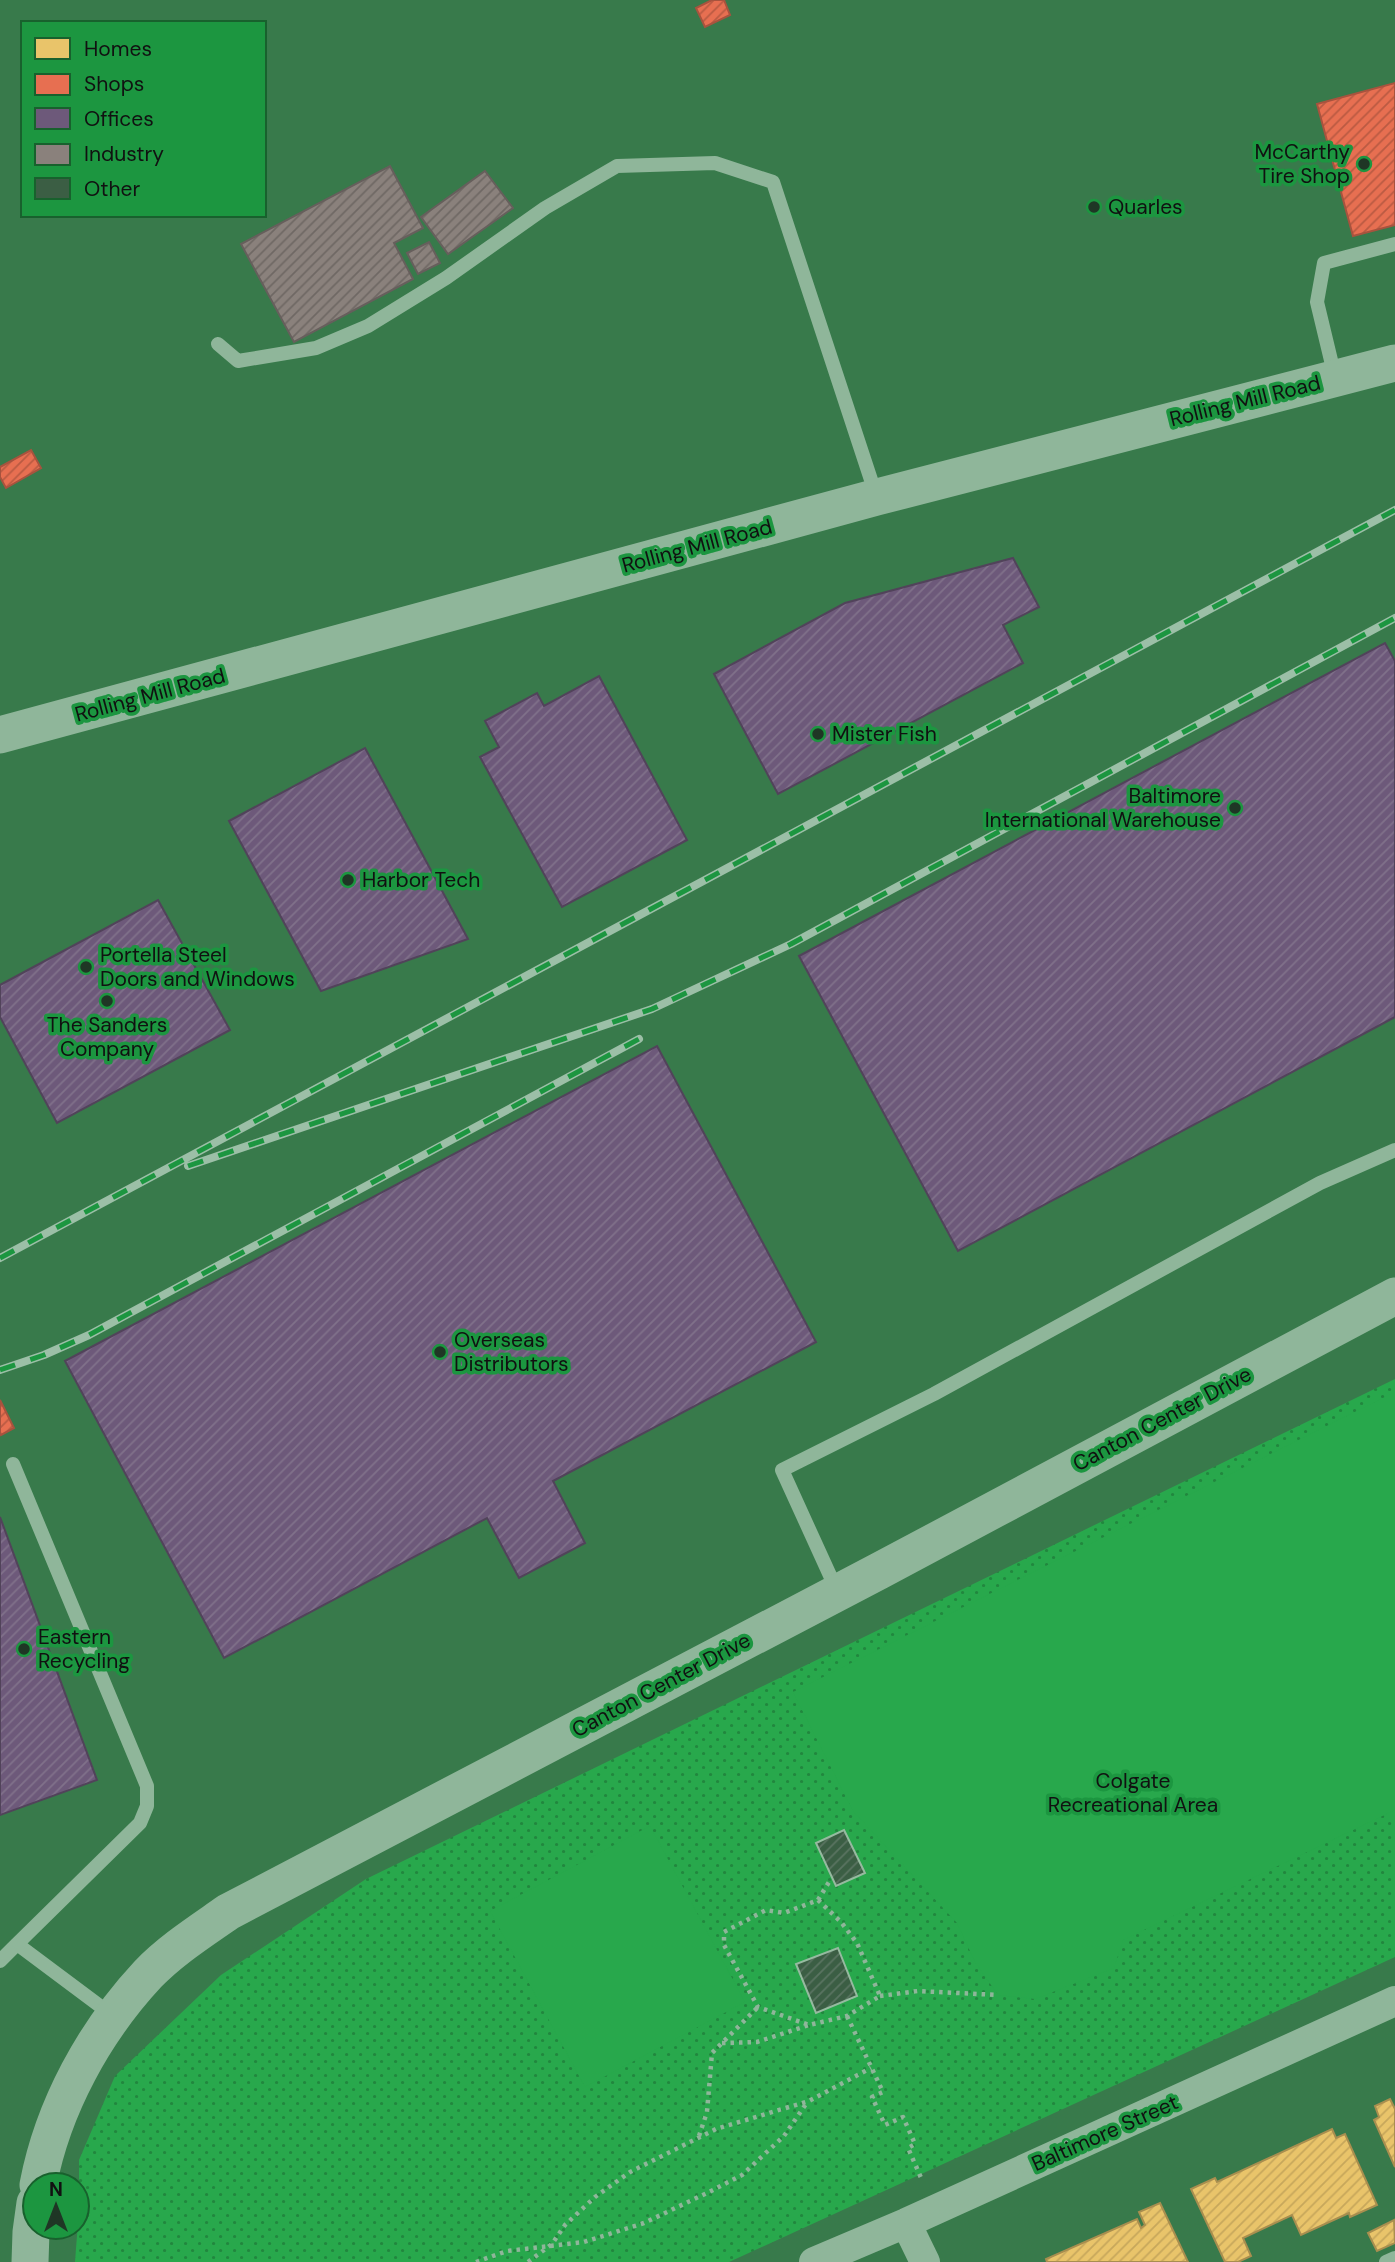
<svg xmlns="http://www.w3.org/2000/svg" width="1395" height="2262" viewBox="0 0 1395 2262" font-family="'DM Sans',sans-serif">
<defs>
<pattern id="grass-dots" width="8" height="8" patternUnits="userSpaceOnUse" patternTransform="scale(1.75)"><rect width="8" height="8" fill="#28a84c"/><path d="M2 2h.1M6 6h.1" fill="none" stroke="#21873e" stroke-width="1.8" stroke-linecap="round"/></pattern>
<pattern id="homes-hatch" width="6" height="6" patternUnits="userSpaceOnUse" patternTransform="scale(1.75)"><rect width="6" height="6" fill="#e9c46a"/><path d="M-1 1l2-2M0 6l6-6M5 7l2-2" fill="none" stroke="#c7a75b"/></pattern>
<pattern id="shops-hatch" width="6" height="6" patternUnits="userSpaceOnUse" patternTransform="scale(1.75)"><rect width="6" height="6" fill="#e76f51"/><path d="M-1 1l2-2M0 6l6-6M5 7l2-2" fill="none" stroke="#ba5a42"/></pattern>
<pattern id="offices-hatch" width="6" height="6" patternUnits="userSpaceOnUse" patternTransform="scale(1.75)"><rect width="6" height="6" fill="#6d597a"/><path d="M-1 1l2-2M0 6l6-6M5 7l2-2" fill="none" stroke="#80718a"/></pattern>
<pattern id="industry-hatch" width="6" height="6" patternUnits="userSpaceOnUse" patternTransform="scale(1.75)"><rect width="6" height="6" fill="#8a817c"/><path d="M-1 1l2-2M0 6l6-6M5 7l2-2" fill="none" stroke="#6f6864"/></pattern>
<pattern id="building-hatch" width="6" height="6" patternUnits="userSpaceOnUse" patternTransform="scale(1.75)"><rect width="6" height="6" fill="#3b5e44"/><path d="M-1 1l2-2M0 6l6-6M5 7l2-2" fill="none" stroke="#5a7461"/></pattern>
</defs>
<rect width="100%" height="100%" fill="#387a4b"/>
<!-- grass -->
<path fill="url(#grass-dots)" d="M1395,1379V1957L729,2262H75L79,2209V2160L115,2076L221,1975L366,1879Z"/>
<!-- pitch -->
<path fill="#28a84c" d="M1395,1392V1810L1123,1940L1114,1968L1035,1999L998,1995L975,1962L957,1923L853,1811L793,1692Z
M650,1826L745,2002L585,2087L490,1911Z"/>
<!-- homes -->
<path fill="url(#homes-hatch)" stroke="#a88e4f" stroke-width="2" d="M1390,2099L1395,2109V2167L1374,2120L1379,2117L1375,2106Z
M1332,2129L1336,2138L1345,2134L1377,2205L1350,2217L1349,2213L1301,2235L1292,2215L1243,2238L1251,2256L1238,2262H1225L1191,2189L1215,2178L1217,2182Z
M1160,2203L1188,2262H1047L1046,2259L1137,2219L1141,2228L1145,2225L1139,2212Z
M1394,2220L1395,2243L1377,2251L1368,2233Z"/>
<!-- shops -->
<path fill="url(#shops-hatch)" stroke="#a7533e" stroke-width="2" d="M712,0H724L730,15L705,27L696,8Z
M1395,83V225L1353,236L1317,104Z
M31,450L41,468L6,488L0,477V467Z
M0,1400L14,1428L1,1435L0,1432Z"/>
<!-- offices -->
<path fill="url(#offices-hatch)" stroke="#51435a" stroke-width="2" d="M1013,558L1039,607L1003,625L1023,663L778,794L714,674L845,603Z
M1385,643L1395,661V1017L958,1251L799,956Z
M599,676L687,840L562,907L480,757L499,747L485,721L537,693L544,706Z
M365,748L468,939L321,991L229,821Z
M158,900L230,1030L57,1123L0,1017V985Z
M657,1046L816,1342L553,1481L585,1543L519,1578L487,1518L224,1658L65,1361Z
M0,1517L97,1780L0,1815Z"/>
<!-- industry -->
<path fill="url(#industry-hatch)" stroke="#665f5c" stroke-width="2" d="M390,166L423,228L394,243L413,279L294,342L241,244Z
M485,171L513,208L448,254L421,217Z
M429,242L440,263L418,274L407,253Z"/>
<!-- building -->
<path fill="url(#building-hatch)" stroke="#96baa0" stroke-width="2" d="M844,1830L865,1873L836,1886L816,1843Z
M838,1948L857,1996L816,2013L796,1964Z"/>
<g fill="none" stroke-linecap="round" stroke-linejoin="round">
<!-- path -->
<path stroke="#8fb69a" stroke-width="4.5" stroke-dasharray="3.5 5" stroke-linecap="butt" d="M818,1900L841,1922L857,1943L880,1996L847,2016L809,2025L758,2007L724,1945V1932L766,1910L784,1913L818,1900L829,1882
M880,1996L918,1991L998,1995
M847,2016L883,2092L872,2097L885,2125L903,2117L915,2144L908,2148L922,2180
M722,2043L757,2042L809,2025
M699,2136L707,2112L712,2053L758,2007
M476,2262L507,2251L584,2242L644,2223L709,2192L742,2175L784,2136L808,2101
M528,2262L552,2244L565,2225L595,2197L630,2172L716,2129L809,2101L871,2068"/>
<!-- service -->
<path stroke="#8fb69a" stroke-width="14" d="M218,344L238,361L316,348L368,326L446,278L545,208L617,166L715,163L773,182L876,495
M1335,377L1317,302L1324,263L1395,244
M13,1464L147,1786V1806L140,1823L17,1944L112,2015
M838,1593L782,1470L934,1394L1320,1183L1395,1150
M0,1961L17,1944
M1386,2262L1395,2258"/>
<!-- minor -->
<path stroke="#8fb69a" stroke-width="30" d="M906,2223L925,2262
M814,2262L906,2223L1395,2001"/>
<!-- tertiary -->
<path stroke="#8fb69a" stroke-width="37" d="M0,735L877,497L1395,363
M38,2185C53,2107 94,2032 148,1974C171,1950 201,1931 228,1912L879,1571L1395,1296
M30,2262L31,2232L35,2203"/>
<!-- rail casing -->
<g stroke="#9cbfa7" stroke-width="8">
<path id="rail" d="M188,1166L652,1009L791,944L1395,618
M0,1258L1395,510
M0,1370L44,1355L89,1335L639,1039"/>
</g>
<!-- rail -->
<use href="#rail" stroke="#1c9640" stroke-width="5" stroke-dasharray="16" stroke-linecap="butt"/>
</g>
<!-- markers -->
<g fill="#1f3625" stroke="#1c9640" stroke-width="2.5">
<circle cx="1364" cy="164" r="7"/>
<circle cx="1094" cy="207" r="7"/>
<circle cx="818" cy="734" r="7"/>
<circle cx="1235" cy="808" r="7"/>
<circle cx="348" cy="880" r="7"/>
<circle cx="86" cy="967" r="7"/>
<circle cx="107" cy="1001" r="7"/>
<circle cx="440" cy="1352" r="7"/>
<circle cx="24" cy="1649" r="7"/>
</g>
<g text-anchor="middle" stroke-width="7" stroke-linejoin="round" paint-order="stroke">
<!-- poi labels -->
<g font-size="21" fill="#111" stroke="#1c9640" text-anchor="start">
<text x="1350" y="159" text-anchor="end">McCarthy<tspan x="1350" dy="24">Tire Shop</tspan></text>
<text x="1108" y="214">Quarles</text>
<text x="832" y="741">Mister Fish</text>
<text x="1221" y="803" text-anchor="end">Baltimore<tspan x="1221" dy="24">International Warehouse</tspan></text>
<text x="362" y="887">Harbor Tech</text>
<text x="100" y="962">Portella Steel<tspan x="100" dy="24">Doors and Windows</tspan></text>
<text x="107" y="1032" text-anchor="middle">The Sanders<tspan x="107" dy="24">Company</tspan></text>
<text x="454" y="1347">Overseas<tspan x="454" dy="24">Distributors</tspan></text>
<text x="38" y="1644">Eastern<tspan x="38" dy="24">Recycling</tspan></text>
</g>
<!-- street labels -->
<g font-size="21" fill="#111" stroke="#1c9640">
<text transform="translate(1245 401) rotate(-14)" y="7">Rolling Mill Road</text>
<text transform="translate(697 546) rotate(-15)" y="7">Rolling Mill Road</text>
<text transform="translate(150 695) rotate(-15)" y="7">Rolling Mill Road</text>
<text transform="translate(1162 1419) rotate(-28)" y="7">Canton Center Drive</text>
<text transform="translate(661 1685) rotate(-28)" y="7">Canton Center Drive</text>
<text transform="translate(1105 2133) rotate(-24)" y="7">Baltimore Street</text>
</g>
<!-- park labels -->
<g font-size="21" fill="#111" stroke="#1c9640">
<text x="1133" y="1788">Colgate<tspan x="1133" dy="24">Recreational Area</tspan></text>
</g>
</g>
<!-- legend -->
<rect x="21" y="21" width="245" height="196" fill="#1c9640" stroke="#18612d" stroke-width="2"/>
<rect x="35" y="38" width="35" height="21" fill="#e9c46a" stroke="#18612d" stroke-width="2"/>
<text x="84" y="56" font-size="21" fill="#111111">Homes</text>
<rect x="35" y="74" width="35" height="21" fill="#e76f51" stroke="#18612d" stroke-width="2"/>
<text x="84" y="91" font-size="21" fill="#111111">Shops</text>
<rect x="35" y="108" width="35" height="21" fill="#6d597a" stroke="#18612d" stroke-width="2"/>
<text x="84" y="126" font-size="21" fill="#111111">Offices</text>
<rect x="35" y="144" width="35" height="21" fill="#8a817c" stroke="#18612d" stroke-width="2"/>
<text x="84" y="161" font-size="21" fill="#111111">Industry</text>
<rect x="35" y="178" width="35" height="21" fill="#3b5e44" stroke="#18612d" stroke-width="2"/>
<text x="84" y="196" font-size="21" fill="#111111">Other</text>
<!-- north arrow -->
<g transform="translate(56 2206)"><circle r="33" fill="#1c9640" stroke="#18612d" stroke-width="2"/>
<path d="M0-5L12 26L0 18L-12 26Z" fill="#1f3625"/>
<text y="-10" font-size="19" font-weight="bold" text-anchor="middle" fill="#111111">N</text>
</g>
</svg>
